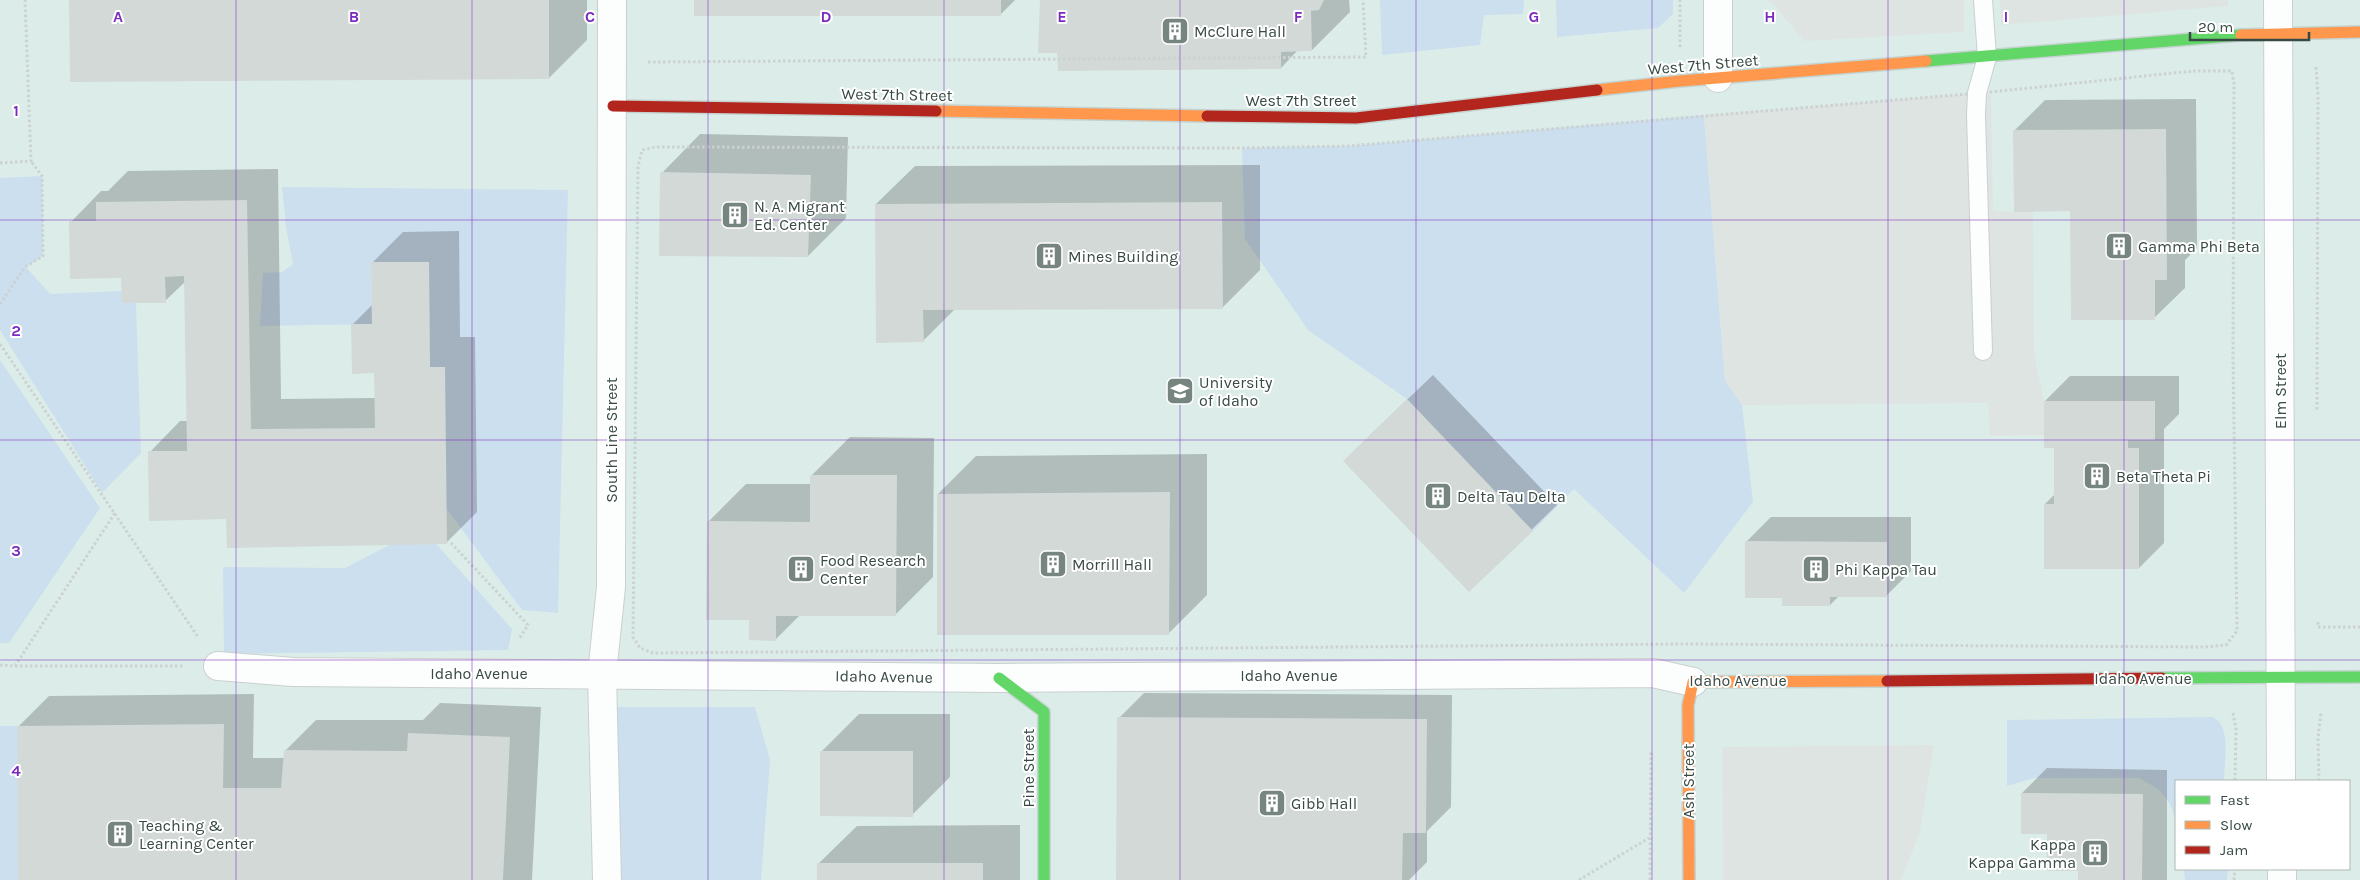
<svg xmlns="http://www.w3.org/2000/svg" width="2360" height="880" viewBox="0 0 2360 880" font-family="Karla,sans-serif">
<rect width="100%" height="100%" fill="#edf2f1"/>
<!-- education -->
<path fill="#dcede9" fill-rule="evenodd" d="M0,0H2360V880H0ZM2176,781H2349V869H2176Z"/>
<!-- green -->
<path fill="#ccdfee" d="M1380,0H1524L1523,14L1484,15L1480,45L1382,55Z
M1556,0H1673V14L1658,28L1557,37Z
M1704,115L1725,381L1742,405L1753,502L1684,593L1574,489L1533,531L1407,399L1308,330L1245,239L1242,148L1348,146Z
M42,176L43,256L26,267L50,294L122,291V303H136L141,453L102,493L0,330V178Z
M282,187L568,190L558,613L522,610L446,508L430,367L429,262H371L372,324L260,326L263,273L282,272L293,264L286,227Z
M0,360L100,508L9,643H0Z
M422,528L512,629L508,650L224,654L223,567L345,568Z
M604,707H755L770,760L761,880H607Z
M2213,717C2232,726 2224,763 2224,781H2176V827C2172,799 2164,791 2139,778H2035L2007,786V720Z
M0,726H17L18,880H0Z
M2184,869H2228L2227,880H2185Z"/>
<!-- parking -->
<path fill="#dee4e2" d="M1765,0H1964V32L1804,41L1774,5Z
M2000,0H2228V6L2001,25Z
M1991,92L1993,211L2033,212L2034,353L2044,401L2045,435L1990,436L1988,403L1742,405L1725,381L1704,115Z
M1934,745L1920,832L1901,880H1723L1722,747Z"/>
<!-- shadow -->
<path fill="#0003" d="M71,0H587V40L549,78Z
M695,0H1015L1000,15Z
M1041,0H1349L1350,12L1312,50H1298L1281,68L1059,52Z
M2196,99L2197,248L2185,260V288L2154,318L2015,130L2045,100Z
M700,134L848,137L846,218L808,256L662,173Z
M1260,165V270L1222,308L955,309L923,341L876,204L915,166Z
M278,169L281,399L376,398V372L353,324L373,304L372,263L403,232L459,231L460,337H475L477,512L446,543L227,518L150,452L180,421H188L186,281L165,301L123,277L71,222L101,191H108L128,171Z
M1433,375L1557,505L1469,590L1369,436Z
M2070,376H2179V414L2164,429V543L2139,568L2045,504L2055,494V446L2045,401Z
M850,437L934,438L933,577L895,615H800L776,639L751,619L708,522L746,484H812V475Z
M1207,454V595L1168,634L938,494L976,456Z
M1771,517H1911V571L1886,596H1839L1830,605L1783,597L1746,542Z
M1144,693L1452,695L1451,807L1427,831V862L1409,880H1117L1119,718Z
M254,694L253,758H284L285,751L316,720H423L440,703L541,707L532,880H18V727L49,696Z
M859,714H950V777L912,815L821,752Z
M2047,768L2167,770V880H2079V870L2049,833L2022,793Z
M1020,825V880H819L818,864L857,826Z"/>
<!-- building -->
<path fill="#d2d9d7" d="M69,0H549V79L70,82Z
M694,0H1001V16H694Z
M1040,0H1324L1319,10L1311,11L1312,51L1281,52V69L1058,71L1057,53H1038Z
M2166,129L2167,280H2155V320H2071L2070,211L2014,212L2013,130Z
M660,172L811,175L808,257L659,256Z
M247,200L251,429L375,428L374,373L352,374L351,324H372L371,262H429L430,367H445L447,544L227,548L226,519L149,521L148,451H187L184,276L165,277L166,303H122L121,278L70,279L69,221H96V202Z
M1222,202L1223,309L923,310L924,342L876,343L875,204Z
M1407,399L1533,531L1469,592L1343,461Z
M2044,401H2155V440H2128V448H2139V569H2044V504H2054V448H2044Z
M810,475H897L896,616H776V641L749,640V620H706L707,521L810,522Z
M1170,492L1169,635H937V494Z
M1745,541L1887,542V597H1830V606H1782V598H1745Z
M1117,717L1427,719L1426,833H1403L1402,880H1116Z
M224,724L223,788H281L284,750L407,751L408,733L510,737L503,880H18L17,726Z
M820,751H913V817L820,816Z
M2021,793L2143,794L2142,880H2078V871H2047V834H2021Z
M817,863H983V880H817Z"/>
<g fill="none" stroke-linecap="round" stroke-linejoin="round">
<!-- lane casing -->
<g stroke="#cad0cf" stroke-width="20">
<path id="lane" d="M1983,0L1987,57L1977,93L1976,115L1983,351"/>
</g>
<!-- street casing -->
<g stroke="#cad0cf" stroke-width="30">
<path id="street" d="M1718,0V78
M2278,0L2281,781
M218,666L293,672L999,678L1653,673L1693,682
M2282,869V880
M607,880L602,674L611,587L612,0"/>
</g>
<!-- fast casing -->
<g stroke="#c5d3d0" stroke-width="14">
<path id="fast" d="M1926,61L2241,35
M999,678L1044,712V880
M2162,678L2360,677"/>
</g>
<!-- slow casing -->
<g stroke="#c5d3d0" stroke-width="14">
<path id="slow" d="M2241,35L2360,32
M1597,90L1680,81L1926,61
M936,111L1207,116
M1689,880L1688,705L1693,682L1887,681"/>
</g>
<!-- jam casing -->
<g stroke="#c5d3d0" stroke-width="14">
<path id="jam" d="M613,106L936,111
M1207,116L1356,118L1597,90
M1887,681L2162,678"/>
</g>
<!-- path -->
<path stroke="#cbd2d1" stroke-width="3" stroke-dasharray="2.5 2.5" stroke-linecap="butt" d="M1680,47V0
M648,62L1366,57L1363,0
M2316,67L2318,95L2317,411
M2193,71H2232L2234,84L2233,358L2237,631L2226,645L2205,647L1684,644L653,653L640,648L633,637L638,167L642,150L655,147L1242,148L1348,146L1991,92Z
M0,163L31,161L25,0
M0,304L25,267L43,256L42,176L31,161
M0,344L198,637
M451,543L528,625L519,639
M2318,622V627H2360
M0,665L15,666L115,513
M15,666H184
M2233,713L2236,729L2235,781
M2319,781L2318,738L2321,713
M1579,880L1649,838
M1650,880L1651,751
M2234,880L2235,869"/>
<!-- lane -->
<use href="#lane" stroke="#fcfdfd" stroke-width="18"/>
<!-- street -->
<use href="#street" stroke="#fcfdfd" stroke-width="28"/>
<!-- fast -->
<use href="#fast" stroke="#63d668" stroke-width="11"/>
<!-- slow -->
<use href="#slow" stroke="#ff974d" stroke-width="11"/>
<!-- jam -->
<use href="#jam" stroke="#b3261e" stroke-width="11"/>
</g>
<!-- grid -->
<path fill="none" stroke="#7b2cbf" stroke-width="1" stroke-opacity="0.55" d="M236,0V880M472,0V880M708,0V880M944,0V880M1180,0V880M1416,0V880M1652,0V880M1888,0V880M2124,0V880M0,220H2360M0,440H2360M0,660H2360"/>
<!-- icons -->
<defs>
<g id="building-square" transform="scale(1.4375)"><rect x="-9" y="-9" width="18" height="18" rx="4" fill="#778580" stroke="#fff"/><path d="M-4-6H4V6H1V3H-1V6H-4ZM-2.5-4.3h1.7v1.8h-1.7ZM.8-4.3h1.7v1.8H.8ZM-2.5-1h1.7V.8h-1.7ZM.8-1h1.7V.8H.8Z" fill="#fff"/></g>
<g id="university-square" transform="scale(1.4375)"><rect x="-9" y="-9" width="18" height="18" rx="4" fill="#778580" stroke="#fff"/><path d="M0-5L7-2L0 1L-7-2ZM-4 1L0 2.5L4 1V4Q0 6-4 4Z" fill="#fff"/></g>
</defs>
<g fill-rule="evenodd">
<use href="#building-square" x="1175" y="31"/>
<use href="#building-square" x="735" y="215"/>
<use href="#building-square" x="2119" y="246"/>
<use href="#building-square" x="1049" y="256"/>
<use href="#university-square" x="1180" y="391"/>
<use href="#building-square" x="2097" y="476"/>
<use href="#building-square" x="1438" y="496"/>
<use href="#building-square" x="1053" y="564"/>
<use href="#building-square" x="801" y="569"/>
<use href="#building-square" x="1816" y="569"/>
<use href="#building-square" x="1272" y="803"/>
<use href="#building-square" x="120" y="834"/>
<use href="#building-square" x="2095" y="853"/>
</g>
<g text-anchor="middle" stroke-width="4" stroke-linejoin="round" paint-order="stroke">
<!-- poi labels -->
<g font-size="16" fill="#374a43" stroke="#fff" text-anchor="start">
<text x="1194" y="37">McClure Hall</text>
<text x="754" y="212">N. A. Migrant<tspan x="754" dy="18">Ed. Center</tspan></text>
<text x="2138" y="252">Gamma Phi Beta</text>
<text x="1068" y="262">Mines Building</text>
<text x="1199" y="388">University<tspan x="1199" dy="18">of Idaho</tspan></text>
<text x="2116" y="482">Beta Theta Pi</text>
<text x="1457" y="502">Delta Tau Delta</text>
<text x="820" y="566">Food Research<tspan x="820" dy="18">Center</tspan></text>
<text x="1072" y="570">Morrill Hall</text>
<text x="1835" y="575">Phi Kappa Tau</text>
<text x="1291" y="809">Gibb Hall</text>
<text x="139" y="831">Teaching &amp;<tspan x="139" dy="18">Learning Center</tspan></text>
<text x="2076" y="850" text-anchor="end">Kappa<tspan x="2076" dy="18">Kappa Gamma</tspan></text>
</g>
<!-- street labels -->
<g font-size="16" fill="#374a43" stroke="#fff">
<text transform="translate(1703 64) rotate(-5)" y="6">West 7th Street</text>
<text transform="translate(897 94) rotate(1)" y="6">West 7th Street</text>
<text x="1301" y="106">West 7th Street</text>
<text transform="translate(2280 391) rotate(-90)" y="6">Elm Street</text>
<text transform="translate(611 440) rotate(-90)" y="6">South Line Street</text>
<text x="479" y="679">Idaho Avenue</text>
<text x="1289" y="681">Idaho Avenue</text>
<text transform="translate(884 676) rotate(1)" y="6">Idaho Avenue</text>
<text x="2143" y="684">Idaho Avenue</text>
<text x="1738" y="686">Idaho Avenue</text>
<text transform="translate(1028 768) rotate(-90)" y="6">Pine Street</text>
<text transform="translate(1688 781) rotate(-90)" y="6">Ash Street</text>
</g>
</g>
<g font-size="16" text-anchor="middle" font-weight="bold" fill="#7b2cbf" stroke="#fff" stroke-width="4" stroke-linejoin="round" paint-order="stroke">
<text x="118" y="22">A</text>
<text x="354" y="22">B</text>
<text x="590" y="22">C</text>
<text x="826" y="22">D</text>
<text x="1062" y="22">E</text>
<text x="1298" y="22">F</text>
<text x="1534" y="22">G</text>
<text x="1770" y="22">H</text>
<text x="2006" y="22">I</text>
<text x="16" y="116">1</text>
<text x="16" y="336">2</text>
<text x="16" y="556">3</text>
<text x="16" y="776">4</text>
</g>
<!-- legend -->
<rect x="2175" y="780" width="175" height="90" fill="#ffffff" stroke="#afb7b4"/>
<rect x="2185" y="796" width="25" height="8" fill="#63d668" stroke="#afb7b4"/>
<text x="2220" y="805" font-size="15" fill="#374a43">Fast</text>
<rect x="2185" y="821" width="25" height="8" fill="#ff974d" stroke="#afb7b4"/>
<text x="2220" y="830" font-size="15" fill="#374a43">Slow</text>
<rect x="2185" y="846" width="25" height="8" fill="#b3261e" stroke="#afb7b4"/>
<text x="2220" y="855" font-size="15" fill="#374a43">Jam</text>
<!-- scale -->
<path d="M2190 32v8h119v-8" fill="none" stroke="#374a43" stroke-width="2.5"/>
<text x="2198" y="32" font-size="15" fill="#374a43" stroke="#ffffff" stroke-width="4" paint-order="stroke">20 m</text>
</svg>
